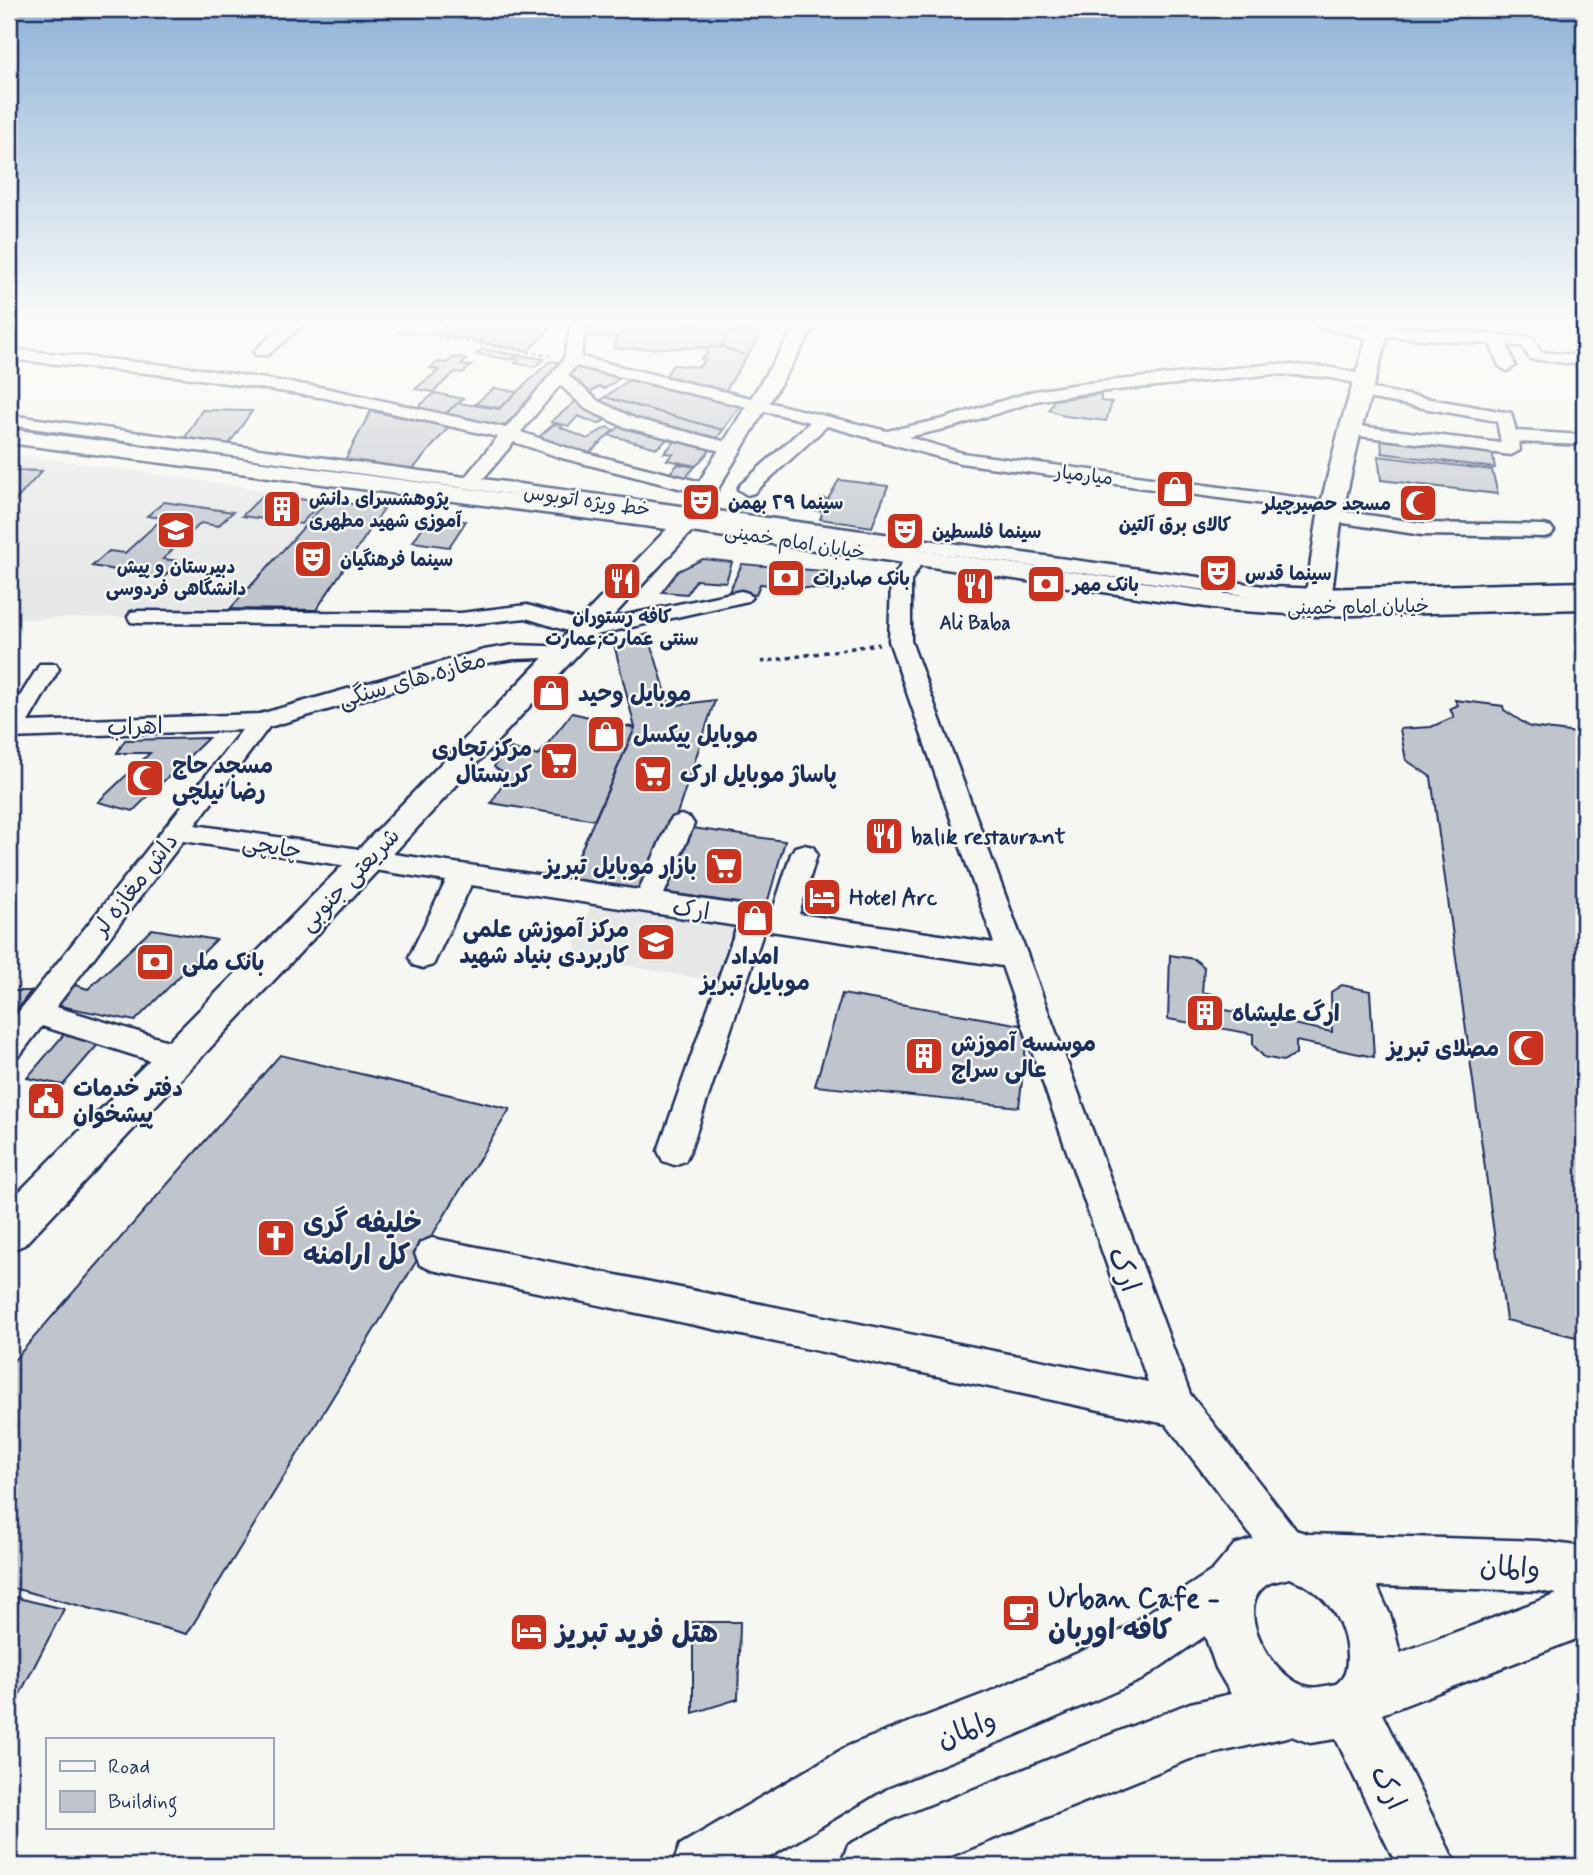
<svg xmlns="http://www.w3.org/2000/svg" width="1593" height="1875" viewBox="0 0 1593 1875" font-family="Mynerve,'Playpen Sans Arabic',sans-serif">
<rect width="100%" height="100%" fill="#f6f6f2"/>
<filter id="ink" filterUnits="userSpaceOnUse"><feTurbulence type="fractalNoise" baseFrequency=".0143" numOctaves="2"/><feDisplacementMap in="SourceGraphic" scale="14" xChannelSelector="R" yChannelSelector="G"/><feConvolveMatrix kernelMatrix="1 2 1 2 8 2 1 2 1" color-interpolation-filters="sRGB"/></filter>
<g filter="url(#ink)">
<!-- built -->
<path fill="#e6e7e7" d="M9,454L109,467L328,500L230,609L139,617L9,619V573L21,559L9,558Z
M591,905L740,928L720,982L571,956Z"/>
<!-- building -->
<path fill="#c0c4cd" stroke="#1b2f5e" stroke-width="2" d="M447,324H499L480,342L435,334Z
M499,324H554L528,351L480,342Z
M591,324H767L764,329L729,333L722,347L615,349L617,337H586Z
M754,328L764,329L747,356L722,347L729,333Z
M722,347L747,356L724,393L663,379L673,365L699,367L705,360L701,359L708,353L705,348Z
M482,349L517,355L511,360L476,354Z
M518,355L544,359L535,367L515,363L519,360L513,359Z
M461,357L466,360L461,365L471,366L463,373L455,372L433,392L415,389L439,370L430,368L438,362L447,363L453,358Z
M550,361L568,364L504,426L443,416L458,403L499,409Z
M571,367L619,375L617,378H620L604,389L600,386L589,393L566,376Z
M630,379L740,406L723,430L605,397Z
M494,388L517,392L499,408L475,404Z
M435,393L463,399L443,415L414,410Z
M1101,394V401L1112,402L1106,421L1065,416L1049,410L1054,400Z
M605,397L723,430L715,441L636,421L598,402Z
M576,401L610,418L598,424L578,416L569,426L551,422Z
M202,410L252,411L227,447L183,441Z
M371,411L449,427L413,469L345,460Z
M554,424L563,425L560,427L587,439L607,427L614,430L587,455L539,437Z
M622,425L670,437L657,448L609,435Z
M1381,436L1492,451L1495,468L1382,453Z
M675,441L712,448L696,466L667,460L673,454L664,453Z
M1378,456L1492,470L1498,494L1381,480Z
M678,464L695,467L684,479L667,476Z
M9,470L42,471L9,508Z
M839,480L888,486L872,527L820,519L823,512L814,510L821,498L828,499Z
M264,494L321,502L301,524L242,516Z
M328,500L384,509L316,610L230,609Z
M164,502L233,512L218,526L201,523L163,559L179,561L163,578L92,566L109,551L125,553L163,518L147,516Z
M429,517L466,521L449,547L413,542Z
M703,559L732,562L726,582L696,580L687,594L662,592L678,571Z
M742,564L833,572L843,591L760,584L756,595L729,592Z
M648,634L670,706L715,700L669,838L645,890L567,882L635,728L614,644Z
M1455,700L1503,706L1504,710L1530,727L1584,734V1339L1506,1320L1431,777L1406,760L1400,729L1431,727L1454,717L1450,709L1458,705Z
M572,713L635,728L595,820L491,803L508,776L494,767L503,753L511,748L538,756Z
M208,738L133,811L98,802L150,753H117L125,740Z
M685,827L785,841L766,907L662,892Z
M152,929L216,940L135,1021L55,1005L75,985L88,989Z
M1170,955L1194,959L1204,967L1202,992L1217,995L1216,1008L1332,1032L1331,992L1342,985L1370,991L1374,1057L1296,1041V1054L1283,1061L1264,1057L1253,1045V1034L1168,1019Z
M9,991H31L9,1019Z
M842,994L1028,1026L1019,1107L815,1086Z
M65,1033L101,1041L63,1085L27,1078Z
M280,1055L510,1109L187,1634L9,1587V1366Z
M9,1596L64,1609L9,1715Z
M693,1622H740L738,1699L693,1713Z"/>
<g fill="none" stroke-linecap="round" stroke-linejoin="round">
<!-- minor casing -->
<g stroke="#1b2f5e" stroke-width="5">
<path id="minor" d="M286,324H304L268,355H256L254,352L256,349Z
M571,324H587L581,357L887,431L943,419L1034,391L1079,384L1274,364L1327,367L1370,376L1372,380L1364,385L1327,377L1274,374L1079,394L1036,401L953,427L908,437L962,453L1332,502L1339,504L1342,508L1340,511L1422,523L1544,525L1551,527L1554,531L1551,535L1544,537L1422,535L1330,521L1323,519L1320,515L1322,512L960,463L827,426L754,493L747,495L738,489L740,485L810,422L576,366L568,375L598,401L636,419L735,444L738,448L729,453L624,427L586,409L560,385L521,432L574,450L713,485L715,489L713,493L706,495L562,458L514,442L483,479L1271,587L1319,589L1584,582V594L1319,601L1271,599L9,425V415L465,477L498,437L325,398L193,378L9,359V349L193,368L325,388L506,428L564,359Z
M1316,324H1347L1373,330L1380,326L1527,337L1533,339L1541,352L1584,356V371L1574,364L1530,359L1522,346L1507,345L1515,366L1507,371L1499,366L1490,344L1386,336L1378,341L1319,327Z
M1361,387L1511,413L1516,431L1584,435V445L1519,442L1520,450L1511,455L1344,434L1341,430L1344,426L1350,425L1501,443L1497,421L1355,396L1353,392L1355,388Z
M914,553L921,555L924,559L911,581V641L1190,1394L1303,1539L1309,1553L1303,1567L1289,1573L1275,1567L1166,1424L432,1270L420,1265L415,1254L420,1243L432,1238L1148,1382L1002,966L764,930L690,1151L685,1161L674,1165L663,1161L658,1151L737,926L471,885L433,965L423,968L413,965L409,957L446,881L183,841L56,1007L188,1047L192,1056L188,1065L177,1069L42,1026L20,1055L9,1058V1024L242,730L9,738V714L40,664H56L59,669L28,722L260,714L484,650L514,645L574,647L577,652L574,657L514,659L487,663L269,727L195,825L639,890L668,824L672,818L681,815L690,818L694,824L664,894L773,910L791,854L795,847L804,845L813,847L817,854L799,914L994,943L889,641L891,581L907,555Z
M741,591L748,593L752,597L748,601L587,637L526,618L461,625L139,623L131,622L128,617L131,612L139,611L461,613L527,605L588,623Z"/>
</g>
<!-- major casing -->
<g stroke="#1b2f5e" stroke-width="5">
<path id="major" d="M797,324H816L700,519L1227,594L1305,599L1318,515L1339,430L1371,324H1391L1361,430L1342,515L1331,600L1584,593V609L1317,616L1227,610L691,532L379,869L24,1245L9,1251V1202L355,853L667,529L9,443V429L678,516Z
M1289,1528L1308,1534L1539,1541L1584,1547V1636L1382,1714L1457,1866H1397L1336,1739L1310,1743L1291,1736L1190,1759L926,1866H840L848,1845L892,1822L1190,1703L1231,1694L1216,1668L1205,1636L1141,1680L1016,1735L886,1787L755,1866H672L680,1845L848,1746L989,1692L1103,1642L1213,1570L1234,1545ZM1289,1578C1323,1589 1346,1620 1347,1656C1347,1668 1346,1677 1336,1684C1327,1685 1317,1689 1309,1687C1275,1682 1229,1607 1268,1584C1273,1581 1283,1580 1289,1578ZM1377,1586L1539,1591L1557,1594L1400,1653L1391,1617Z"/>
</g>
<!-- path-far1 -->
<path stroke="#1b2f5e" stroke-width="2.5" stroke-dasharray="3.5 3.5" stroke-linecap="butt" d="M347,326L435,336L550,356"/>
<!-- path -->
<path stroke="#1b2f5e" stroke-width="3.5" stroke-dasharray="4.5 4.5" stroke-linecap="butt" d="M761,662L879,644"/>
<!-- minor -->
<use href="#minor" fill="#f6f6f2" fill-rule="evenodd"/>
<!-- major -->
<use href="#major" fill="#f6f6f2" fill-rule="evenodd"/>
</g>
</g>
<!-- sky -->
<linearGradient id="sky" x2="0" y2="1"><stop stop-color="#8fb3d8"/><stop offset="0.55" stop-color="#fbfbf9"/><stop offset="1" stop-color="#fbfbf9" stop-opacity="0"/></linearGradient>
<rect width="1593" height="587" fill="url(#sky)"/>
<!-- icons -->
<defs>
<g id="shop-square" transform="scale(2.0125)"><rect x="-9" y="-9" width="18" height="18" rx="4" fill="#c8321e" stroke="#f6f6f2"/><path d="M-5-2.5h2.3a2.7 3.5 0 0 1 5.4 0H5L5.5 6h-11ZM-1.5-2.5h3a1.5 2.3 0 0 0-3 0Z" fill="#fff"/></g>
<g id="theatre-square" transform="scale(2.0125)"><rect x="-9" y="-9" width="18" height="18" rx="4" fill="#c8321e" stroke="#f6f6f2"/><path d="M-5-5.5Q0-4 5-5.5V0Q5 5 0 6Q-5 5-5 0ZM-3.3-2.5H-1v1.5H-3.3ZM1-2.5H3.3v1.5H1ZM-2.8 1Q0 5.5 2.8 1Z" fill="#fff"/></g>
<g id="mosque-square" transform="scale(2.0125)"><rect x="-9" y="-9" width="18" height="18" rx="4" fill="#c8321e" stroke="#f6f6f2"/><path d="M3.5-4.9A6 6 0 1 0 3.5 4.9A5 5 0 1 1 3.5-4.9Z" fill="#fff"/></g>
<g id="building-square" transform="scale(2.0125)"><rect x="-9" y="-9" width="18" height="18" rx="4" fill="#c8321e" stroke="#f6f6f2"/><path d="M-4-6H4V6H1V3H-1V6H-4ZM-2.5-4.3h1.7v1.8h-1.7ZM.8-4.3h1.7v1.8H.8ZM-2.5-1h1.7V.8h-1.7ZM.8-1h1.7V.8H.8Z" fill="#fff"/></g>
<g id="school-square" transform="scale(2.0125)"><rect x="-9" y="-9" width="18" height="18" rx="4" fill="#c8321e" stroke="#f6f6f2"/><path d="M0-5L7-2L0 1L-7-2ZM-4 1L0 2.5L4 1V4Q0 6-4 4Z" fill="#fff"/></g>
<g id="bank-square" transform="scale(2.0125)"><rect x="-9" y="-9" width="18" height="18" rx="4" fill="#c8321e" stroke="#f6f6f2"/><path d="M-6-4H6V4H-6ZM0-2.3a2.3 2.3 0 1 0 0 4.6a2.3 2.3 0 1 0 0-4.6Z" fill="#fff"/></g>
<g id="restaurant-square" transform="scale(2.0125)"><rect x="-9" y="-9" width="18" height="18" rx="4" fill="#c8321e" stroke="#f6f6f2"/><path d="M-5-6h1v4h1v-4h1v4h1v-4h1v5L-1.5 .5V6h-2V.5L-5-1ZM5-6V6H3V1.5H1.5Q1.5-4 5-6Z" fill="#fff"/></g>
<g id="supermarket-square" transform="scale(2.0125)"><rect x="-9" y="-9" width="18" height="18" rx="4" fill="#c8321e" stroke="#f6f6f2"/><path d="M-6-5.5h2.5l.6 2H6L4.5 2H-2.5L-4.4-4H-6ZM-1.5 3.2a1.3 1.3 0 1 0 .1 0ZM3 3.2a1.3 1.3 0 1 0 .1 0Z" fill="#fff"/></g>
<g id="hotel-square" transform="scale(2.0125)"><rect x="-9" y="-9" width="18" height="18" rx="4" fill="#c8321e" stroke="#f6f6f2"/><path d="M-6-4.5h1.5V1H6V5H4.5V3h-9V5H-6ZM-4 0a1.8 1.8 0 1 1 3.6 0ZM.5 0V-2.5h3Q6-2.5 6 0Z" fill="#fff"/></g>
<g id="civic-square" transform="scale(2.0125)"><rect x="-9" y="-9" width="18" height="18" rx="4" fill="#c8321e" stroke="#f6f6f2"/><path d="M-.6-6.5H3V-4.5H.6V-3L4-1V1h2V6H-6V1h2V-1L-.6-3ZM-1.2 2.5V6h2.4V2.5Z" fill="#fff"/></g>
<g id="church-square" transform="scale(2.0125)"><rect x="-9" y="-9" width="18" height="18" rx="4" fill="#c8321e" stroke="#f6f6f2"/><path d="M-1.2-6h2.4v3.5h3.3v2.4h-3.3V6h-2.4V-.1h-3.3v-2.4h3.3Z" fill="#fff"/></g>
<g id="cafe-square" transform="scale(2.0125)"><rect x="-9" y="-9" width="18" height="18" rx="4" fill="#c8321e" stroke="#f6f6f2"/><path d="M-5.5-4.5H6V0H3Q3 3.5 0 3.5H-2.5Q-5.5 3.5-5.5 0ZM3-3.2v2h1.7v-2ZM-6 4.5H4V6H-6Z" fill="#fff"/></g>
</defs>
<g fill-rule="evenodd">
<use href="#shop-square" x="1175" y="489"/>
<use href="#theatre-square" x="701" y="502"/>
<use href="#mosque-square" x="1418" y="503"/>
<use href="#building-square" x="282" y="509"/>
<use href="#school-square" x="176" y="530"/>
<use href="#theatre-square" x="905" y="531"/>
<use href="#theatre-square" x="313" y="559"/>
<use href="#theatre-square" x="1218" y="573"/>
<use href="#bank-square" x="786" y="578"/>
<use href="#restaurant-square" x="622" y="581"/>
<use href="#bank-square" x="1046" y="584"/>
<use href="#restaurant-square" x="975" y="586"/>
<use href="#shop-square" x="551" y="693"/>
<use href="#shop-square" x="606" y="734"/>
<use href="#supermarket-square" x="559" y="761"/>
<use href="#supermarket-square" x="653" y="774"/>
<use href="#mosque-square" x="145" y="778"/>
<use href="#restaurant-square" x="884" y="836"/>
<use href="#supermarket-square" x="724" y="866"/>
<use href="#hotel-square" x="822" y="897"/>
<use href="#shop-square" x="755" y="918"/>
<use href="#school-square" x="656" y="942"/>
<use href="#bank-square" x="155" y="962"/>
<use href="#building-square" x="1205" y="1013"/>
<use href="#mosque-square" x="1526" y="1048"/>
<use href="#building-square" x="924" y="1056"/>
<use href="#civic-square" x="46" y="1101"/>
<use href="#church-square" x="276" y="1238"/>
<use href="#cafe-square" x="1021" y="1613"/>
<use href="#hotel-square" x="529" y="1632"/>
</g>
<g text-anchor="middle" stroke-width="5" stroke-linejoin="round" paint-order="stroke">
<!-- far-street labels -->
<g font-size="19" fill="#1b2f5e" stroke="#f6f6f2">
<text transform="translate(1084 474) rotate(7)" y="7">میارمیار</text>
<text transform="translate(587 500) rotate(8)" y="7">خط ویژه اتوبوس</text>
<text transform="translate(795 541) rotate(9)" y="7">خیابان امام خمینی</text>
<text transform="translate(1358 606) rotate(-1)" y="7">خیابان امام خمینی</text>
</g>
<!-- far-poi labels -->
<g font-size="19" font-weight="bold" fill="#1b2f5e" stroke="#f6f6f2" text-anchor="start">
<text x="309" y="505">پژوهشسرای دانش<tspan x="309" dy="22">آموزی شهید مطهری</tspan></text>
<text x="728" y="509">سینما ٢٩ بهمن</text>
<text x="1391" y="510" text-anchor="end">مسجد حصیرچیلر</text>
<text x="1175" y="531" text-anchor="middle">کالای برق آلتین</text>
<text x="932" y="538">سینما فلسطین</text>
<text x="340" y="566">سینما فرهنگیان</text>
<text x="176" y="573" text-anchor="middle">دبیرستان و پیش<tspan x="176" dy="22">دانشگاهی فردوسی</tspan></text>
<text x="1245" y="580">سینما قدس</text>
<text x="813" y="585">بانک صادرات</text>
<text x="1073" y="591">بانک مهر</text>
<text x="622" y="623" text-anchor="middle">کافه رستوران<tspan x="622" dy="22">سنتی عمارت;عمارت</tspan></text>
<text x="975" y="629" text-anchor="middle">Ali Baba</text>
</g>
<!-- street labels -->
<g font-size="23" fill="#1b2f5e" stroke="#f6f6f2">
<text transform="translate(412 679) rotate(-16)" y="8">مغازه های سنگی</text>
<text transform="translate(135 726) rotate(-2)" y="8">اهراب</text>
<text transform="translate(272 846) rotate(9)" y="8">چایچی</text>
<text transform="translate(349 879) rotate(-46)" y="8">شریعتی جنوبی</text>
<text transform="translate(135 884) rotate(-52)" y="8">داش مغازه لر</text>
<text transform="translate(691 909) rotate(8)" y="8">ارک</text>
</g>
<!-- poi labels -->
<g font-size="23" font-weight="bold" fill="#1b2f5e" stroke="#f6f6f2" text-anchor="start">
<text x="578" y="701">موبایل وحید</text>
<text x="633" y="742">موبایل پیکسل</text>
<text x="532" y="756" text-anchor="end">مرکز تجاری<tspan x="532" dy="26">کریستال</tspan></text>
<text x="172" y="773">مسجد حاج<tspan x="172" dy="26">رضا نیلچی</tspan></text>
<text x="680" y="782">پاساژ موبایل ارک</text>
<text x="911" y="844">balık restaurant</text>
<text x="697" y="874" text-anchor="end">بازار موبایل تبریز</text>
<text x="849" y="905">Hotel Arc</text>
<text x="629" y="937" text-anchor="end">مرکز آموزش علمی<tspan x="629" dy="26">کاربردی بنیاد شهید</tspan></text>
<text x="755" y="964" text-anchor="middle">امداد<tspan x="755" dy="26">موبایل تبریز</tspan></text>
<text x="182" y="970">بانک ملی</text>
<text x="1232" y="1021">ارگ علیشاه</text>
<text x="951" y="1051">موسسه آموزش<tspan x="951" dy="26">عالی سراج</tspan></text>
<text x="1499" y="1056" text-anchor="end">مصلای تبریز</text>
<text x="73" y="1096">دفتر خدمات<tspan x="73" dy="26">پیشخوان</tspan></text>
</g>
<!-- near-poi labels -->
<g font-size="28" font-weight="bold" fill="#1b2f5e" stroke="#f6f6f2" text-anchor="start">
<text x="303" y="1232">خلیفه گری<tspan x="303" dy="32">کل ارامنه</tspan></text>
<text x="1048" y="1607">Urban Cafe -<tspan x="1048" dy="32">کافه اوربان</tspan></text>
<text x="556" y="1642">هتل فرید تبریز</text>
</g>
<!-- near-street labels -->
<g font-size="28" fill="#1b2f5e" stroke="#f6f6f2">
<text transform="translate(1125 1269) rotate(70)" y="10">ارک</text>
<text transform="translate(1510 1566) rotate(3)" y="10">والمان</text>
<text transform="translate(966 1728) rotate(-21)" y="10">والمان</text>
<text transform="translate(1389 1787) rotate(64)" y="10">ارک</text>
</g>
</g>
<!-- margin -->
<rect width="1593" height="1875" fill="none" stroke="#f6f6f2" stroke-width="35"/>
<rect x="18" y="18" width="1558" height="1840" fill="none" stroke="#1b2f5e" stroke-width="2.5" filter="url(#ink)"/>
<!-- legend -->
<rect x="46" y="1738" width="228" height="91" fill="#f6f6f2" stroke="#9ea6b7" stroke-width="2"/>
<rect x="60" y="1761" width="35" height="10" fill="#f6f6f2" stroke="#9ea6b7" stroke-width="2"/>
<text x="108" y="1773" font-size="21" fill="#1b2f5e">Road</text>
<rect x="60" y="1791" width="35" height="21" fill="#c0c4cd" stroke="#9ea6b7" stroke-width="2"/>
<text x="108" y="1808" font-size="21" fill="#1b2f5e">Building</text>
</svg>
